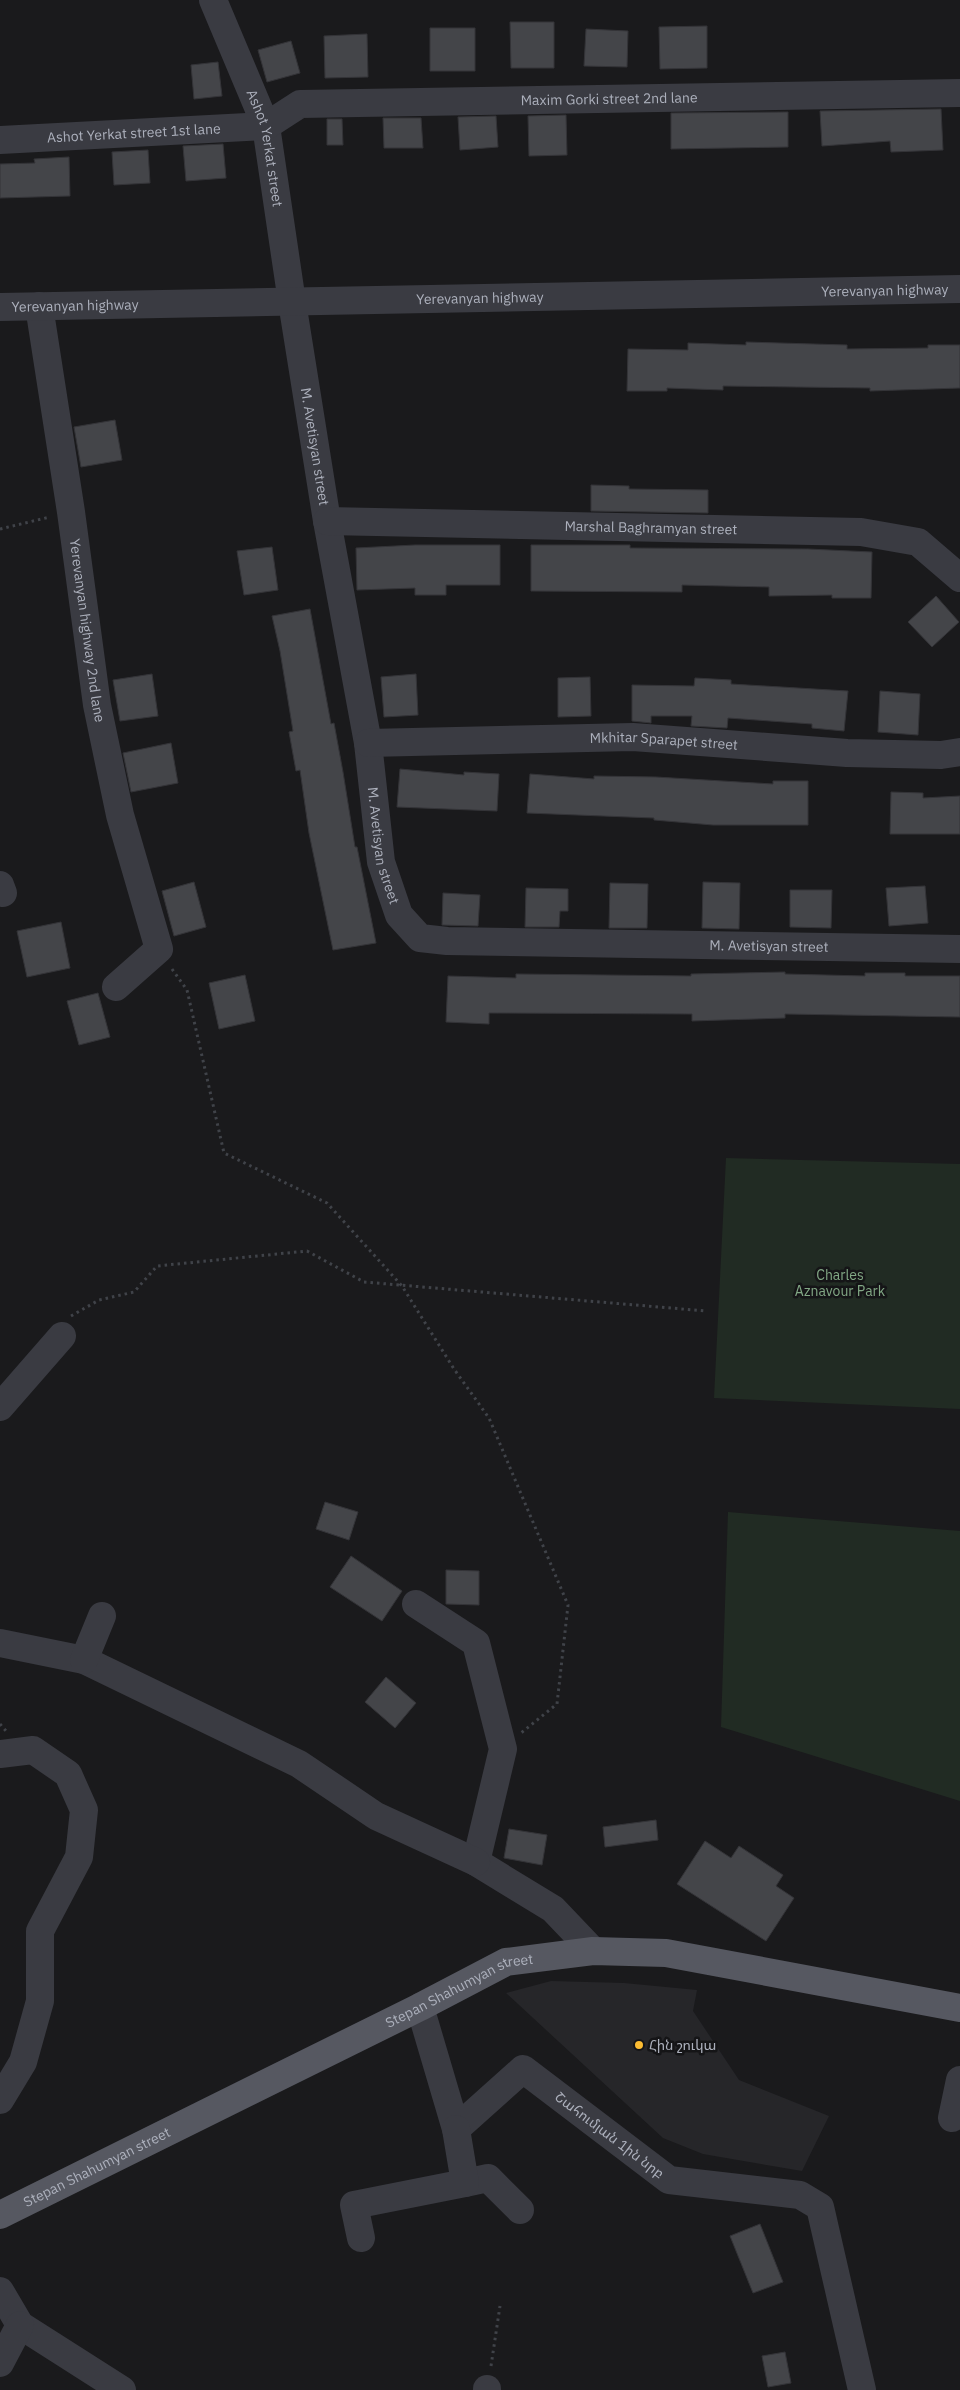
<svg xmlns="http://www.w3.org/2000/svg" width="960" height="2390" viewBox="0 0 960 2390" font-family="'IBM Plex Sans','Noto Sans Armenian',sans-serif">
<rect width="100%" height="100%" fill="#1a1a1c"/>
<!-- built -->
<path fill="#262629" d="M551,1981L624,1983L697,1990L693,2011L739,2080L829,2116L802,2171L703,2154L663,2138L506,1993Z"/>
<!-- green -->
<path fill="#212b23" d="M726,1158L960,1164V1409L714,1398Z
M728,1512L960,1531V1801L721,1727Z"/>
<!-- building -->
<path fill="#444549" stroke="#343438" d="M510,22H554V68H511Z
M707,26V68L660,69L659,27Z
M430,28H475V71H430Z
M586,29L628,31L627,67L584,66Z
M367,34L368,77L325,78L324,36Z
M291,41L300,73L267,82L258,50Z
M218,62L222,96L194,99L191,65Z
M941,109L943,150L891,152L890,141L822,146L820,111Z
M788,112V147L671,149V113Z
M566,115L567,155L529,156L528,116Z
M496,116L498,147L460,150L458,117Z
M383,118H421L423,148H384Z
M327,119H342L343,145H327Z
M223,144L226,178L186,181L183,146Z
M148,150L150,183L114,185L112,152Z
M69,157L70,196L0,198V164L35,163L34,159Z
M746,342L847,345V349L928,348V345H960V388L870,391V388L723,386V390L667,388V391H627L628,349L688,350V343L746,345Z
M115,420L122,460L81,467L74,427Z
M591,485L629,486V489L708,490V513L591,511Z
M415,545H500V585H446V595H415V588L357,590L356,548Z
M531,545H630V548L808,549L872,552L871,598H832V595L769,596V587L682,585V592L531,591Z
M272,547L278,590L244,595L237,551Z
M936,596L959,622L932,647L908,622Z
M310,609L331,724L334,723L343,772L355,847H357L376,943L333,950L309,833L300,770L296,771L289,732L293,731L280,651L272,616Z
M152,674L158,716L120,721L113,680Z
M416,674L418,715L384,717L381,677Z
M590,677L591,716L558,717V678Z
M695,678L731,680V684L848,691L844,731L812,728V724L728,718L727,728L691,726L692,716H651V723L632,721V685L694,686Z
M880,691L920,694L918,735L878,732Z
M171,743L178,783L131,792L123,753Z
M400,769L464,775V772L499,774L497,811L397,807Z
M530,774L594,779V776L656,777L773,784V781H808V825H713L654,820V818L527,813Z
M891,792L923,793V798L960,796V834H890Z
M194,882L206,927L174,936L162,891Z
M703,882L740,883L739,929L702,928Z
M610,883L648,884L647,928H609Z
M925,886L928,923L889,926L886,888Z
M526,888L568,889V911H560L559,927H525Z
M790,890H832L831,928L790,927Z
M443,893L480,895L478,926L442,925Z
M61,922L70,968L27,977L17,931Z
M785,972V974L865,976V973H905V976H960V1017L785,1014V1018L692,1021V1014L489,1013V1024L446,1022L448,976L516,978V974L691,976V974Z
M245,975L255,1021L219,1029L209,983Z
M98,993L110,1037L79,1045L67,1001Z
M325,1502L358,1512L349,1540L316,1529Z
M351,1556L402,1591L382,1621L330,1587Z
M446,1570L479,1571V1605L446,1604Z
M386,1677L416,1703L395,1728L365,1702Z
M656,1820L658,1840L605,1847L603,1827Z
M509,1829L547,1835L542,1865L504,1858Z
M705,1841L731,1858L739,1846L783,1875L776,1886L794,1898L766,1941L677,1884Z
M760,2224L783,2282L753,2293L730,2236Z
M785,2352L791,2383L768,2387L762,2356Z"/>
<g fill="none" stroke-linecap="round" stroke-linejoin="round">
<!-- path -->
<path stroke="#404349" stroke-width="3" stroke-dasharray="2.5 4" stroke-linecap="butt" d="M0,529L50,517
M172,969L187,990L224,1153L327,1203L402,1286L454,1369L489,1418L568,1605L557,1704L521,1733
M71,1316L99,1300L134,1292L157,1266L307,1251L364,1282L706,1311
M0,1724L6,1731
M491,2366L500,2306"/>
<!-- minor -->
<g stroke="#3a3b42" stroke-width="28">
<path id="s1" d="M213,0L266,126L292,302L327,521L368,743L381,862L399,915L420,938L447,941L960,949"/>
<path id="s2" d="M0,140L266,126L300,104L960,93"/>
<path id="s3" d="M39,306L71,512L97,705L120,815L159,949L116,987"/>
<path id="s4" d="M0,307L960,289"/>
<path id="s5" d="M327,521L861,532L918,542L960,578"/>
<path id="s6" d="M368,743L633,737L847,753L941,755L960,752"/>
<path d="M0,885L3,893"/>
<path d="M0,1407L62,1336"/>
<path d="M416,1604L476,1643L503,1749L476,1862L553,1909L593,1951"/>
<path d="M0,1643L84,1660L299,1764L376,1816L476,1862"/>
<path d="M84,1660L102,1616"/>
<path d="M0,1754L33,1750L68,1774L84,1810L79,1857L40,1931V2001L23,2062L0,2100"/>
<path id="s7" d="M420,2007L456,2129L523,2069L669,2180L800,2195L820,2207L862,2390"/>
<path d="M952,2118L960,2080"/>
<path d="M465,2183L488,2178L520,2210"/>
<path d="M361,2238L354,2205L465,2183L456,2129"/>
<path d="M0,2291L20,2325L122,2390"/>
<path d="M0,2363L20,2325"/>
<path d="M487,2389V2390"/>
</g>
<!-- major -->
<path stroke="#565861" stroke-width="28" id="s8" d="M0,2215L420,2007L506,1962L593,1951L666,1953L960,2008"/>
</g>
<!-- markers -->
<circle fill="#fcbc32" stroke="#151517" stroke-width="2" cx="639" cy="2045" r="5"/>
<g text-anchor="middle" stroke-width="5" stroke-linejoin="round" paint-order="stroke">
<!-- street labels -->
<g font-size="14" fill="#acb0bc" stroke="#151517">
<text dy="5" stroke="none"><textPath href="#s2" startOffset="616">Maxim Gorki street 2nd lane</textPath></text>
<text dy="5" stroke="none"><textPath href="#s2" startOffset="134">Ashot Yerkat street 1st lane</textPath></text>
<text dy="5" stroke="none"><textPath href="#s1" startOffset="158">Ashot Yerkat street</textPath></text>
<text dy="5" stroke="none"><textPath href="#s4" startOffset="885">Yerevanyan highway</textPath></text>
<text dy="5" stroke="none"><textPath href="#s4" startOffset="480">Yerevanyan highway</textPath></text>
<text dy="5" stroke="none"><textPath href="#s4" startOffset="75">Yerevanyan highway</textPath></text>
<text dy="5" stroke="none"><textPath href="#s1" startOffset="461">M. Avetisyan street</textPath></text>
<text dy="5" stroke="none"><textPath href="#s5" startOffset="324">Marshal Baghramyan street</textPath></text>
<text dy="5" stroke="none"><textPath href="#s3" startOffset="328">Yerevanyan highway 2nd lane</textPath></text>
<text dy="5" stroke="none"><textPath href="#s6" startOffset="296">Mkhitar Sparapet street</textPath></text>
<text dy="5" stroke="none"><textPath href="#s1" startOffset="866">M. Avetisyan street</textPath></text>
<text dy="5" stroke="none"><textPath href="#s1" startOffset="1318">M. Avetisyan street</textPath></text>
<text dy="5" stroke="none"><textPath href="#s8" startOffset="512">Stepan Shahumyan street</textPath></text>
<text dy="5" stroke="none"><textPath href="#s7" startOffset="326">Շահումյան 1ին նրբ</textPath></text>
<text dy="5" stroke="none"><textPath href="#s8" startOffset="108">Stepan Shahumyan street</textPath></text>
</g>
<!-- park labels -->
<g font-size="14" fill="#82a885" stroke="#151517">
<text x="840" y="1280">Charles<tspan x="840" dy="16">Aznavour Park</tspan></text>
</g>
<!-- poi labels -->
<g font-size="14" fill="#acb0bc" stroke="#151517" text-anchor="start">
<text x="649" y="2050">Հին շուկա</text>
</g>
</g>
</svg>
